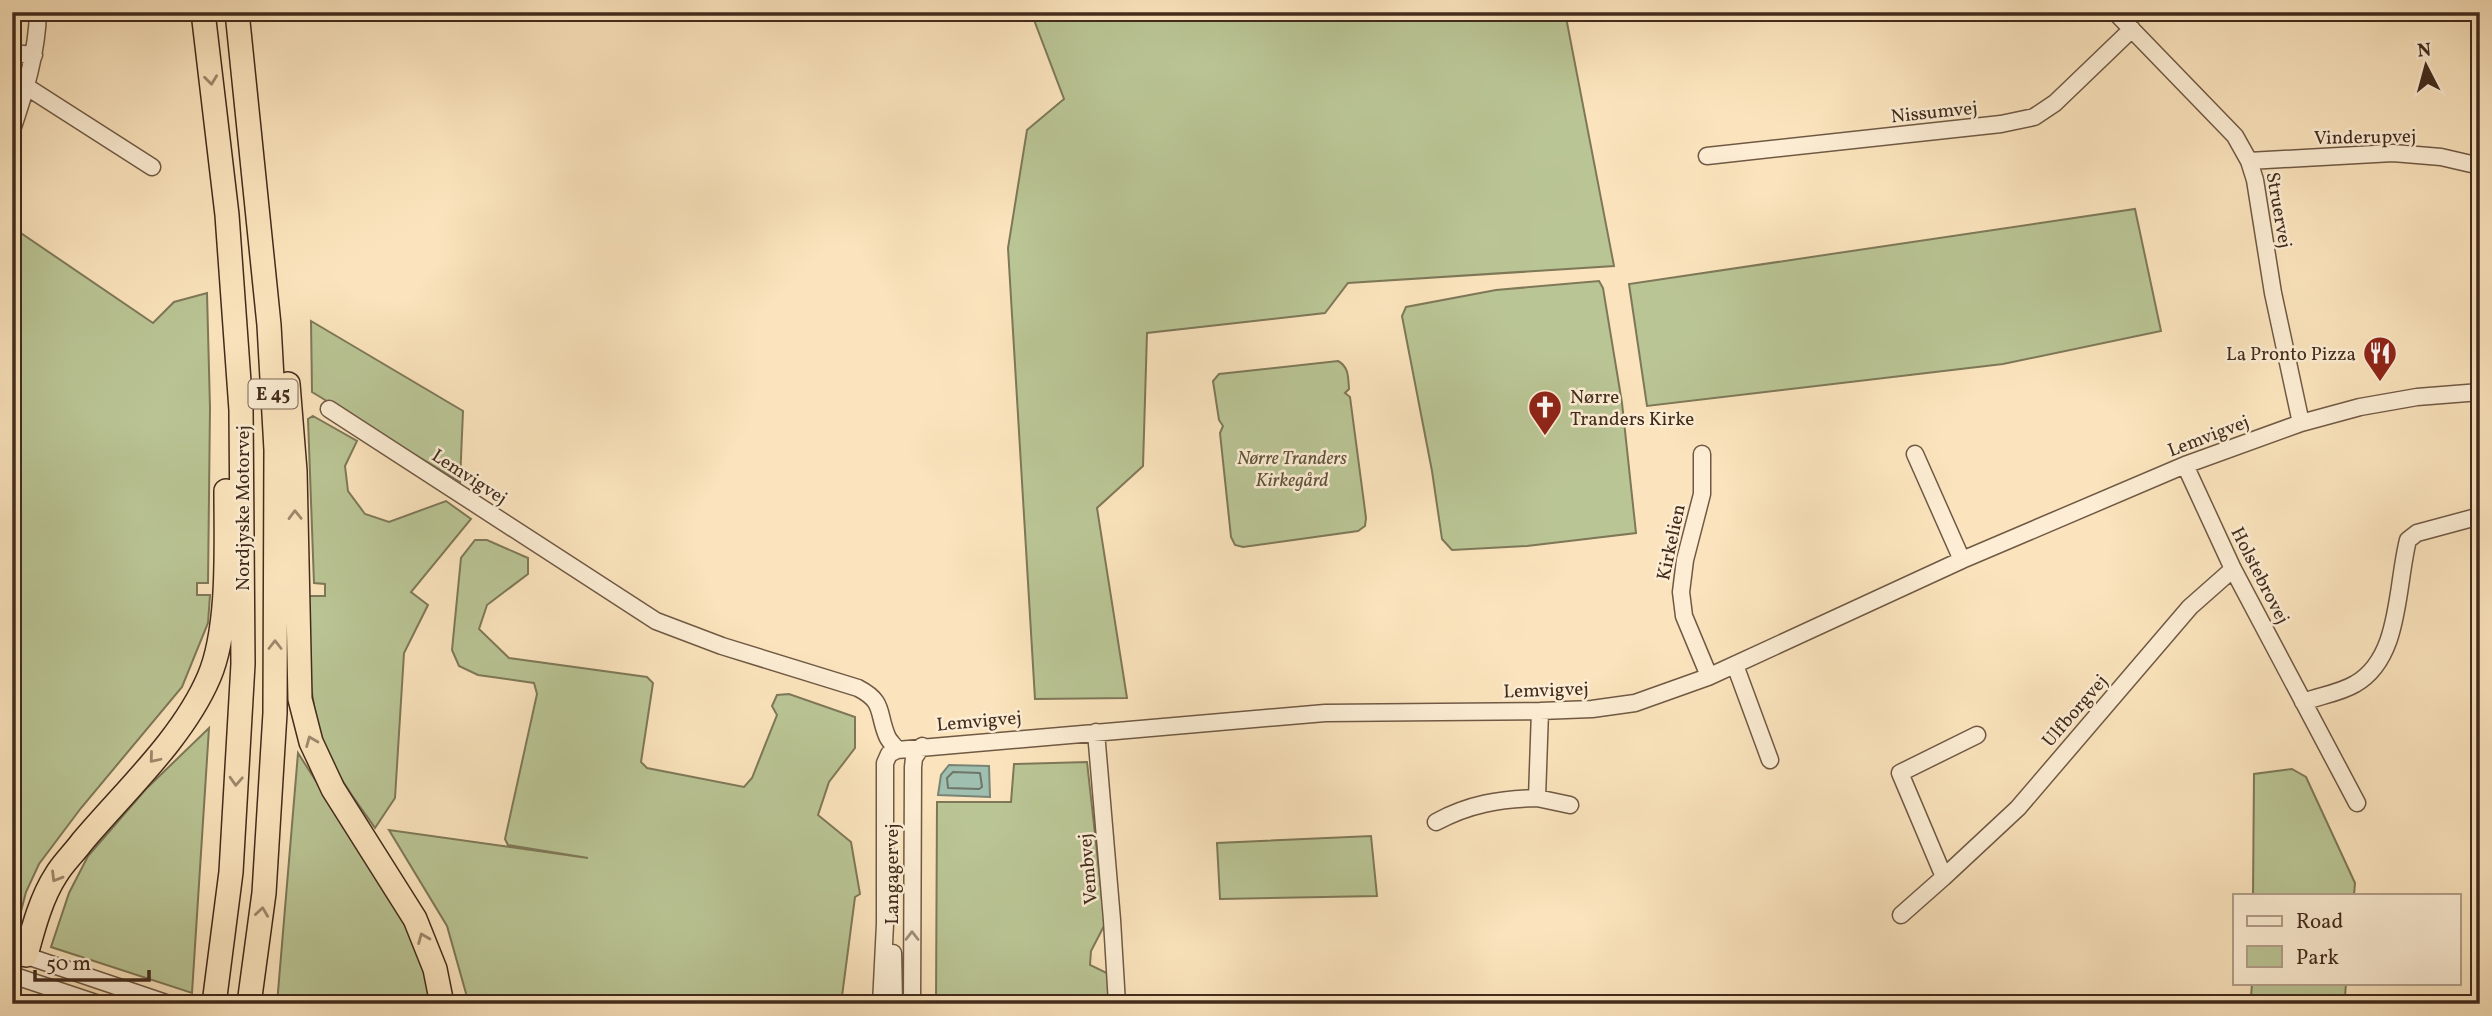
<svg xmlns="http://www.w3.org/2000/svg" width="2492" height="1016" viewBox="0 0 2492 1016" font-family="Vollkorn,serif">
<rect width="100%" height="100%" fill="#fbe4bd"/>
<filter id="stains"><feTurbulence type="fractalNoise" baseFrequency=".00286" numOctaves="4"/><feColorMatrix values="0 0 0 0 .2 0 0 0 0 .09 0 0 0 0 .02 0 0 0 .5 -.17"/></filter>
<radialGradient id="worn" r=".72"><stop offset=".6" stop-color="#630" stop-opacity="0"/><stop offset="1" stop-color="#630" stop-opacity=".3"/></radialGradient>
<!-- green -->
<path fill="#bac595" stroke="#7e7858" stroke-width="2" d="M1031,12H1565L1614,266L1348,283L1325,313L1147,333L1143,466L1097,508L1127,698L1035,699L1008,248L1027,130L1064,99Z
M2135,209L2161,331L2003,364L1647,406L1629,284Z
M12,227L153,323L174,302L207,293L210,408L208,583H197V595H210L208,623L182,687L81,808L39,864L26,892L18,923L12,932Z
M1599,281L1603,288L1622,403L1636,533L1527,546L1452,550L1442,539L1432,471L1402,316L1406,307L1496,290Z
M311,321L463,411L460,482L312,392Z
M1338,361C1349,367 1348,377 1349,389L1345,393L1350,397L1366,518L1365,526L1358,531L1243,547L1235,545L1231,537L1220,433L1223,426L1219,420L1213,381L1219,374Z
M313,416L357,441L345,466L348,491L365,514L389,522L446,501L471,519L411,592L428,605L404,653L395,798L375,828C360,806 342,784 331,760C306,708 309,652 308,596H325V584L314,583L308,419Z
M475,540H487L528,558V574L487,605L479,629L509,658L647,677L653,683L641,762L647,768L744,787L752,778L777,715L772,706L777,695L789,694L855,717V748L829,782L818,815L851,842L860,894L855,897L841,1004H469L447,926L389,830L588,858L508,845L505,839L537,694L534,683L478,675L459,666L452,650L461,558Z
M209,728L192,993L51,947L69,893L88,856L146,789Z
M298,753L395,905L413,936L433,1004H277Z
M1087,762L1105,924L1091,951L1090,965L1109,974L1108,1004H936L937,802H1011L1014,764Z
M2292,769L2306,777L2355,883L2354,895H2253L2254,774Z
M1371,836L1377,896L1220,899L1217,843Z
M2252,983H2346L2345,997L2340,1004H2258L2251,997Z"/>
<!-- water -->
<path fill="#9fbfb0" stroke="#7a8475" stroke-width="2" d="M949,765L989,766L990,797L938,795L941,775Z"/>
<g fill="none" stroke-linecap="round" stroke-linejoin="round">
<!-- shore -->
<path stroke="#707566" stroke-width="2" d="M953,772L980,773L982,787L979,789L948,788L947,778Z"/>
<!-- minor casing -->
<g stroke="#705944" stroke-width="19">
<path id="minor" d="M2115,12L2235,136L2249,161L2255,180L2273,293L2301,423
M12,53L34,55
M27,87L152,167
M12,130C25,92 37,53 38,12
M1707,156L2001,124L2034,117L2055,103L2132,29
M2249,161L2393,153L2441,157L2480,166
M329,409L656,621L722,646L858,688C885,702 877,712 887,736C889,741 894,745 897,750
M1702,454V494L1685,560L1681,592L1684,616L1709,676
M1915,454L1962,560
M2185,465L2233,569L2357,803
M1735,665L1770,760
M2303,702C2319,696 2340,693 2355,684C2401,658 2396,587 2408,540L2417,533L2480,516
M1096,732L1112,920L1117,1004
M1977,735L1900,773L1944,877L2018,808L2190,607L2233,569
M1537,798L1570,805
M1436,822C1469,804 1500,799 1537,798L1540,711
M1901,915L1944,877
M12,951L169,1004
M893,953L894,1004
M12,975L99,1004
M881,1004L885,924V763L889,754L897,750L1325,713L1540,711L1592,709L1635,703L1708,677L1962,560L2185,465L2301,423L2360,407L2417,397L2480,392
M912,1004L913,767L914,758L922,746"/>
</g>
<!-- highway casing -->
<g stroke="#422b1c" stroke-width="26">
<path id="highway" d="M203,12L227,215L241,410L243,664L231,872L214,1004
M237,12L269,325L276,450L275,713L264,893L249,1004
M288,384L295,471L300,699L311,742L333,789L415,919L435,969L442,1004
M26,955C33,929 41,898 56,875C63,863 74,853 82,842C125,791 183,738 209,677C230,628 226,545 226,491"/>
</g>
<!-- minor -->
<use href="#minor" stroke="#fcedd4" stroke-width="16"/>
<!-- highway -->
<use href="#highway" stroke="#fbe4bd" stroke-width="23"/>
</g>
<!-- one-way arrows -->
<defs><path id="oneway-chevron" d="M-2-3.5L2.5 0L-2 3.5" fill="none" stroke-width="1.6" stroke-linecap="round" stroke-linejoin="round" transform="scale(1.75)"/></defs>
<g stroke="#9e886c">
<use href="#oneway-chevron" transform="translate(211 80) rotate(83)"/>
<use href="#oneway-chevron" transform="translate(295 515) rotate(-91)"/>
<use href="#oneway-chevron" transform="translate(275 645) rotate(-90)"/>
<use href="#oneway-chevron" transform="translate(311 741) rotate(-112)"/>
<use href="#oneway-chevron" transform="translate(154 758) rotate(130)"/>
<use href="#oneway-chevron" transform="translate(236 781) rotate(93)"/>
<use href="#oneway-chevron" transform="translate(56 877) rotate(121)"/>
<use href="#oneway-chevron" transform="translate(262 912) rotate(-82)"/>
<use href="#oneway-chevron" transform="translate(423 938) rotate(-112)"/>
</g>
<use stroke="#9f8c78" href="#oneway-chevron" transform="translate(912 936) rotate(-90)"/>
<!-- icons -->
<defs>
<g id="restaurant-pin" transform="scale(1.75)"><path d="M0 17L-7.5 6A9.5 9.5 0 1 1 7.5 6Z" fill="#8f2418" stroke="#fcedd4"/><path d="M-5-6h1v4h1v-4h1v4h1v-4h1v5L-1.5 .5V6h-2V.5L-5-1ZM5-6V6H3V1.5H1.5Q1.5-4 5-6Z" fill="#fff"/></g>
<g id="church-pin" transform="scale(1.75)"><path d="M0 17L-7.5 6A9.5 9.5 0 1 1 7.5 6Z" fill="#8f2418" stroke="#fcedd4"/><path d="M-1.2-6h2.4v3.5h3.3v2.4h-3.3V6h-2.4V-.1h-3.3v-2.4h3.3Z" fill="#fff"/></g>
</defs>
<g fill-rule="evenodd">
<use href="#restaurant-pin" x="2380" y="353"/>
<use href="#church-pin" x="1545" y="407"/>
</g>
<g text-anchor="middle" stroke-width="5" stroke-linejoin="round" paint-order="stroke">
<!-- shield labels -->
<rect fill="#fcedd4" stroke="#7a6553" stroke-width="2" x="248.5" y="379.5" width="49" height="29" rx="5"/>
<g font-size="18" font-weight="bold" fill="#422b1c">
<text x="273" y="400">E 45</text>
</g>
<!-- street labels -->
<g font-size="19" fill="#422b1c" stroke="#fcedd4">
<text transform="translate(1934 111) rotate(-6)" y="7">Nissumvej</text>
<text transform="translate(2365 136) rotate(-1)" y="7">Vinderupvej</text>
<text transform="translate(2280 210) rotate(80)" y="7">Struervej</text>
<text transform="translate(2208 435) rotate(-21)" y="7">Lemvigvej</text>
<text transform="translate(470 476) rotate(33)" y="7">Lemvigvej</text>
<text transform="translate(242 508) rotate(-90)" y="7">Nordjyske Motorvej</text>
<text transform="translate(1670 542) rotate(-78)" y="7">Kirkelien</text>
<text transform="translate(2261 575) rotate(63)" y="7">Holstebrovej</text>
<text transform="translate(1546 689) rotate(-2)" y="7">Lemvigvej</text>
<text transform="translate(2074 710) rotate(-49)" y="7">Ulfborgvej</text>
<text transform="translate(979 720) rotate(-5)" y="7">Lemvigvej</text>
<text transform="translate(1087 869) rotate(-95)" y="7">Vembvej</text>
<text transform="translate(891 874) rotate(-90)" y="7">Langagervej</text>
</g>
<!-- poi labels -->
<g font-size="19" fill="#422b1c" stroke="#fcedd4" text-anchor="end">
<text x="2356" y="360">La Pronto Pizza</text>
<text x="1570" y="403" text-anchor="start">Nørre<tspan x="1570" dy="22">Tranders Kirke</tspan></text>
</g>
<!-- park labels -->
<g font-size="19" font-style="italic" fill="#60523a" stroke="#fcedd4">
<text x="1292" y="464">Nørre Tranders<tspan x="1292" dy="22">Kirkegård</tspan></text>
</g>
</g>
<!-- margin -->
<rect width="2492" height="1016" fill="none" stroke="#fbe4bd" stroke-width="42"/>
<rect x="14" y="14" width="2464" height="988" fill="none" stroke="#422b1c" stroke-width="3.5"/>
<rect x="21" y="21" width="2450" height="974" fill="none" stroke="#422b1c" stroke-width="2"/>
<!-- legend -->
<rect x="2233" y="894" width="228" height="91" fill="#fcedd4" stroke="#b29f8a" stroke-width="2"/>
<rect x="2247" y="916" width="35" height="10" fill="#fcedd4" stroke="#b29f8a" stroke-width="2"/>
<text x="2296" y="928" font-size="21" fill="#422b1c">Road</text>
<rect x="2247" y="946" width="35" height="21" fill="#bac595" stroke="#b29f8a" stroke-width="2"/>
<text x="2296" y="964" font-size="21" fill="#422b1c">Park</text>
<!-- north arrow -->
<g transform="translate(2426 66) rotate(354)" stroke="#fcedd4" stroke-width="5" paint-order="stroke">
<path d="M0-5L12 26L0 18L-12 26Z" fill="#422b1c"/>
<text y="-10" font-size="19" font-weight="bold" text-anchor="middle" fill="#422b1c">N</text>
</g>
<!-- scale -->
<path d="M35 970v10h114v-10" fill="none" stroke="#422b1c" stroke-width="3.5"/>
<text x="46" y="970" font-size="21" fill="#422b1c" stroke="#fcedd4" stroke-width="5" paint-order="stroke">50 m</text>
<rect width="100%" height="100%" filter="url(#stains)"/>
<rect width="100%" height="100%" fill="url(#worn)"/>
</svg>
